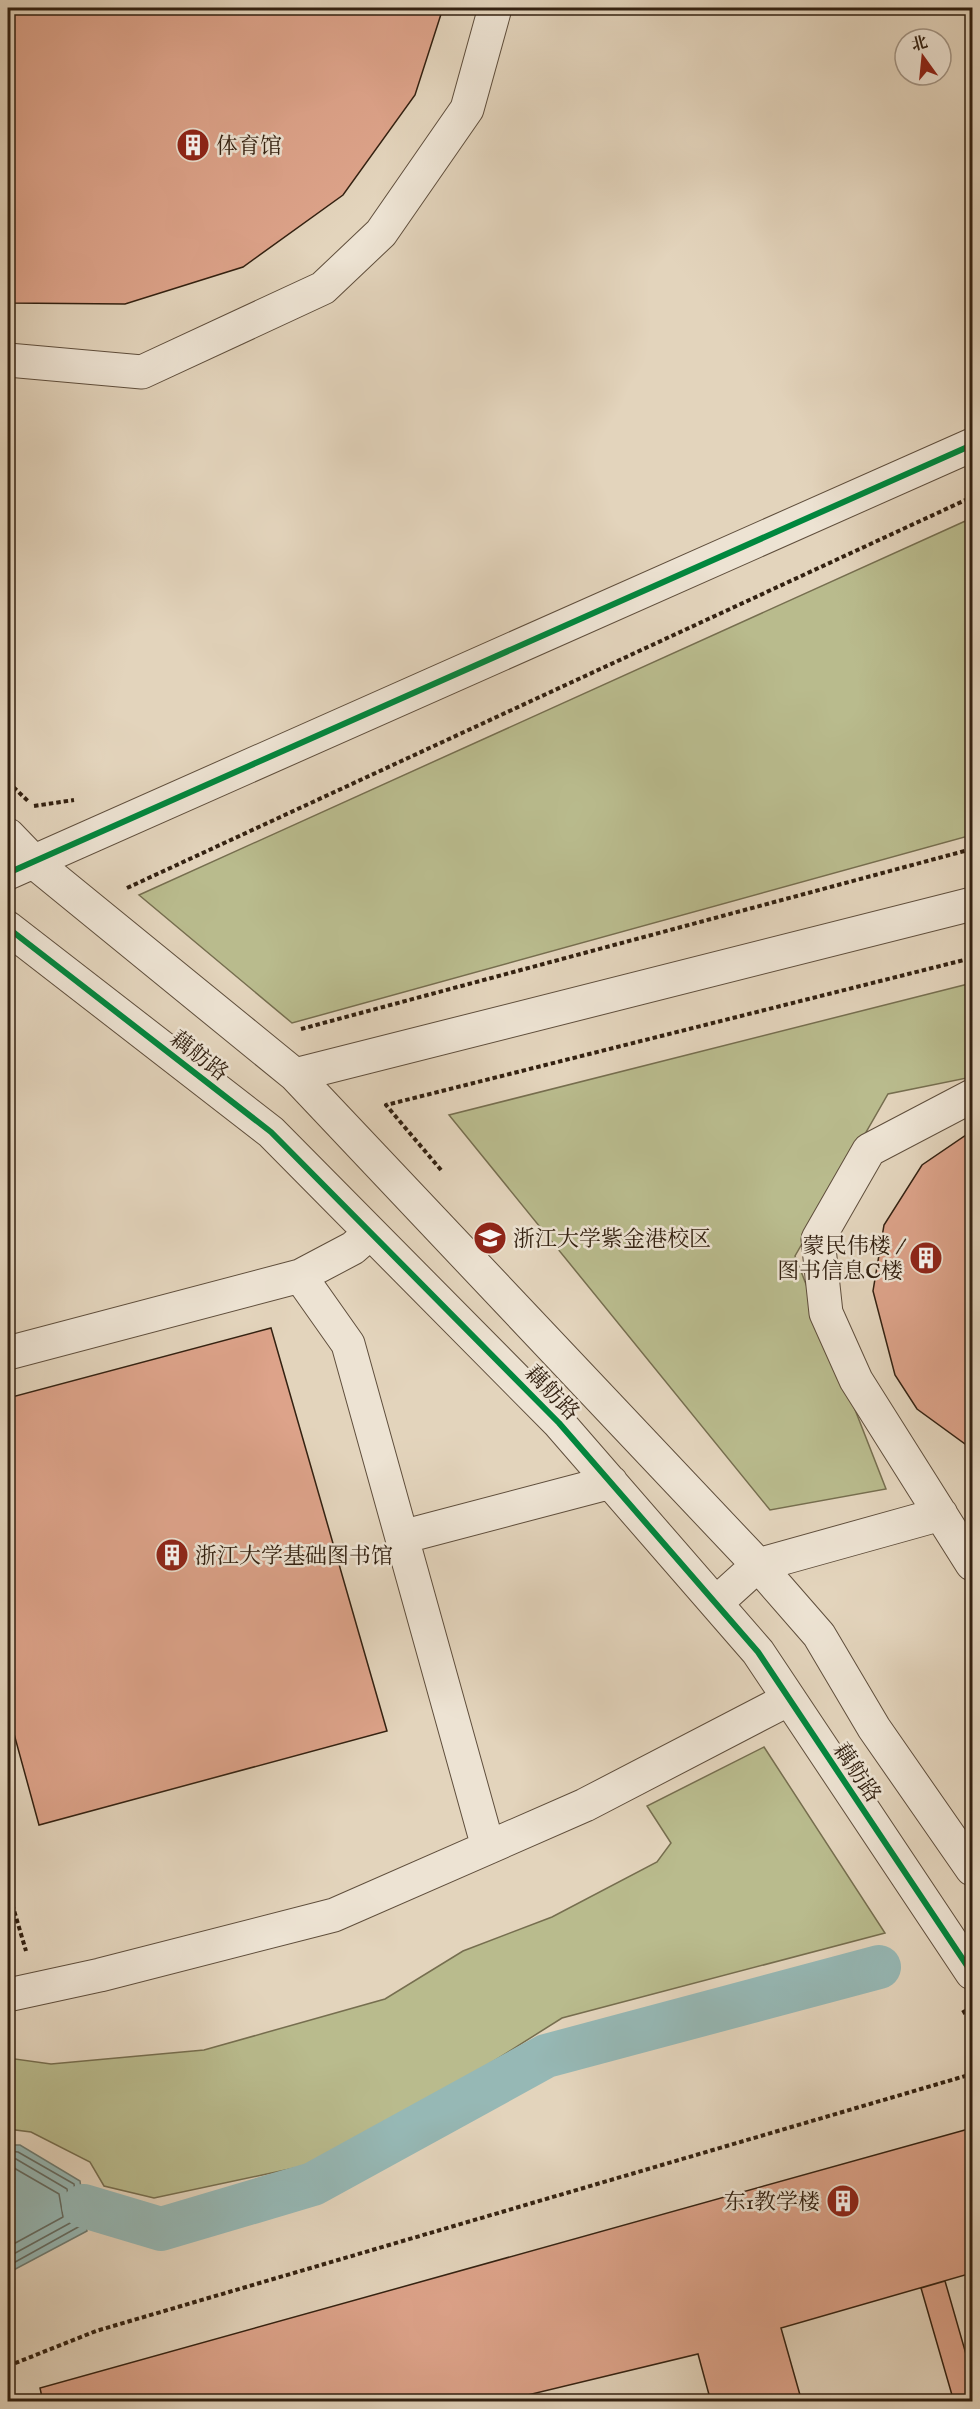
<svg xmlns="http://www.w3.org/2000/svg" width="980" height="2409" viewBox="0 0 980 2409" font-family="'IM FELL English','Noto Serif SC',serif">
<rect width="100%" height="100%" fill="#e3d4bc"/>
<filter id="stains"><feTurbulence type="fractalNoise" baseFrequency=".00333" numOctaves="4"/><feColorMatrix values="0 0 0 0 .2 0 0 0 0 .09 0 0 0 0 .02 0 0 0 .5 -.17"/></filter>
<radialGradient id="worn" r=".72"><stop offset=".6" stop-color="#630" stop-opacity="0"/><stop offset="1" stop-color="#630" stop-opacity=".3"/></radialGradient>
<!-- green -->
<path fill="#b9bb8d" stroke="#766e4f" stroke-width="1.5" d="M972,518V835L292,1023L139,895Z
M972,983V1077L888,1094L795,1256L886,1489L770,1510L449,1115Z
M764,1747L885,1933L562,2018L443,2093L304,2166L154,2198L104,2186L90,2162L31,2132L8,2129V2058L51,2064L204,2050L385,1999L463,1951L552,1917L657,1862L671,1843L647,1806Z"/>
<!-- water -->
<path fill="#96b8b5" stroke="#6e7c73" stroke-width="1.5" d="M8,2145H20L80,2181L87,2231L8,2273Z"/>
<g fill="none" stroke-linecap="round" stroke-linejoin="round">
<!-- shore -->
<path stroke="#646c63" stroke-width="1.5" d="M8,2151L18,2152L74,2184L80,2226L8,2266
M8,2158L16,2159L67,2189L72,2222L8,2257
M8,2167L14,2168L59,2194L63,2217L8,2247"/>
<!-- canal -->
<path stroke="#96b8b5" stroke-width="44" d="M84,2206L161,2229L313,2184L546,2056L879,1967"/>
</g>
<!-- building -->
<path fill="#dda38a" stroke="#332111" stroke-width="1.5" d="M8,8H443L415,95L343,195L243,267L125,304L8,303Z
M972,1131V1449L917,1409L895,1375L873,1291L884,1225L922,1165Z
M271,1328L387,1731L39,1825L8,1712V1398Z
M972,2128V2273L781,2328L802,2402H711L698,2354L499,2402H43L40,2388Z
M945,2281L972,2375V2402H954L921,2288Z"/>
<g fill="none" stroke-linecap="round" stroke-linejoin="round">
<!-- minor casing -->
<g stroke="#5f4e3c" stroke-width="35">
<path id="minor" d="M8,360L142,372L323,288L381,233L467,109L495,8
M8,835L35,863L295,1075L758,1565L819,1635L874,1728L972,1869
M8,873L972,445
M8,928L271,1132L559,1423L758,1652L972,1973
M295,1075L972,904
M972,1096L869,1150L818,1239L826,1313L856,1380L972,1564
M300,1276L348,1344L488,1847
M8,1353L300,1276L353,1248L370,1233
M402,1537L611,1482
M716,1603L758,1565L941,1514
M8,1995L100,1975L334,1915L585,1805L789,1699"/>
</g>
<!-- path -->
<path stroke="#332111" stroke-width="4" stroke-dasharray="4.5 3" stroke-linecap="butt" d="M8,782L28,801
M34,806L74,800
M127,888L972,497
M301,1029L972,849
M441,1170L386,1105L972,958
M8,1890L26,1951
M963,2010L972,2025
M8,2366L96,2331L972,2074"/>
<!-- minor -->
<use href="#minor" stroke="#ede3d3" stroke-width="33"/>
<!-- cycleway casing -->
<g stroke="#ede3d3" stroke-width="10">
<path id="cycleway" d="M8,873L972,445
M8,928L271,1132L559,1423L758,1652L972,1973"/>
</g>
<!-- cycleway -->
<use href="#cycleway" stroke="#00873e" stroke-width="6"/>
</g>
<!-- icons -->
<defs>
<g id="building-disc" transform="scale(1.725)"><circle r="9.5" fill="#8f2418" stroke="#ede3d3"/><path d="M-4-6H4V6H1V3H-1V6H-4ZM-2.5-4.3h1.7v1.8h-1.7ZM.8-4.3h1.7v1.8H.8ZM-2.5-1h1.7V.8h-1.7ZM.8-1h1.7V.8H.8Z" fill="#fff"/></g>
<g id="university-disc" transform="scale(1.725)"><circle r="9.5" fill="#8f2418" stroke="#ede3d3"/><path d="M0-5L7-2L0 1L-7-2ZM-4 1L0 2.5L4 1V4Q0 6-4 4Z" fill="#fff"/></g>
</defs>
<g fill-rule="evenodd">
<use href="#building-disc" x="193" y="145"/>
<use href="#university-disc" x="490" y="1238"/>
<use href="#building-disc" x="926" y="1258"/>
<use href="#building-disc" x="172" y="1555"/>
<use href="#building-disc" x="843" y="2201"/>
</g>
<g text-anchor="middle" stroke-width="5" stroke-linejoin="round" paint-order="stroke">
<!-- poi labels -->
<g font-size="22" fill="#332111" stroke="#ede3d3" text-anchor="start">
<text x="216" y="153">体育馆</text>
<text x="513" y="1246">浙江大学紫金港校区</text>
<text x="903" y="1253" text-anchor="end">蒙民伟楼 /<tspan x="903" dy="25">图书信息C楼</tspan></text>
<text x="195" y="1563">浙江大学基础图书馆</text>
<text x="820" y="2209" text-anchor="end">东1教学楼</text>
</g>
<!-- street labels -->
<g font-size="22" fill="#332111" stroke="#ede3d3">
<text transform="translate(200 1055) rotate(38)" y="8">藕舫路</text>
<text transform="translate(553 1392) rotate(46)" y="8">藕舫路</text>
<text transform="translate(858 1772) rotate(56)" y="8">藕舫路</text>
</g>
</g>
<!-- margin -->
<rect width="980" height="2409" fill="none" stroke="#e3d4bc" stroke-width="30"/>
<rect x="9" y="9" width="962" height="2391" fill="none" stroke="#332111" stroke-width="3"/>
<rect x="15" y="15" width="950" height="2379" fill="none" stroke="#332111" stroke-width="1.5"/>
<!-- north arrow -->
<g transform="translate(923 57) rotate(345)"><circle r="28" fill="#ede3d3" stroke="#a39585" stroke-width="1.5"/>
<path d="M0-4.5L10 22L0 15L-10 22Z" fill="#8f2418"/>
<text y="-9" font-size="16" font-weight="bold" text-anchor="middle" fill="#332111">北</text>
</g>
<rect width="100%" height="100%" filter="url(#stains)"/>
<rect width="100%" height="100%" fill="url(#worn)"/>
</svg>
